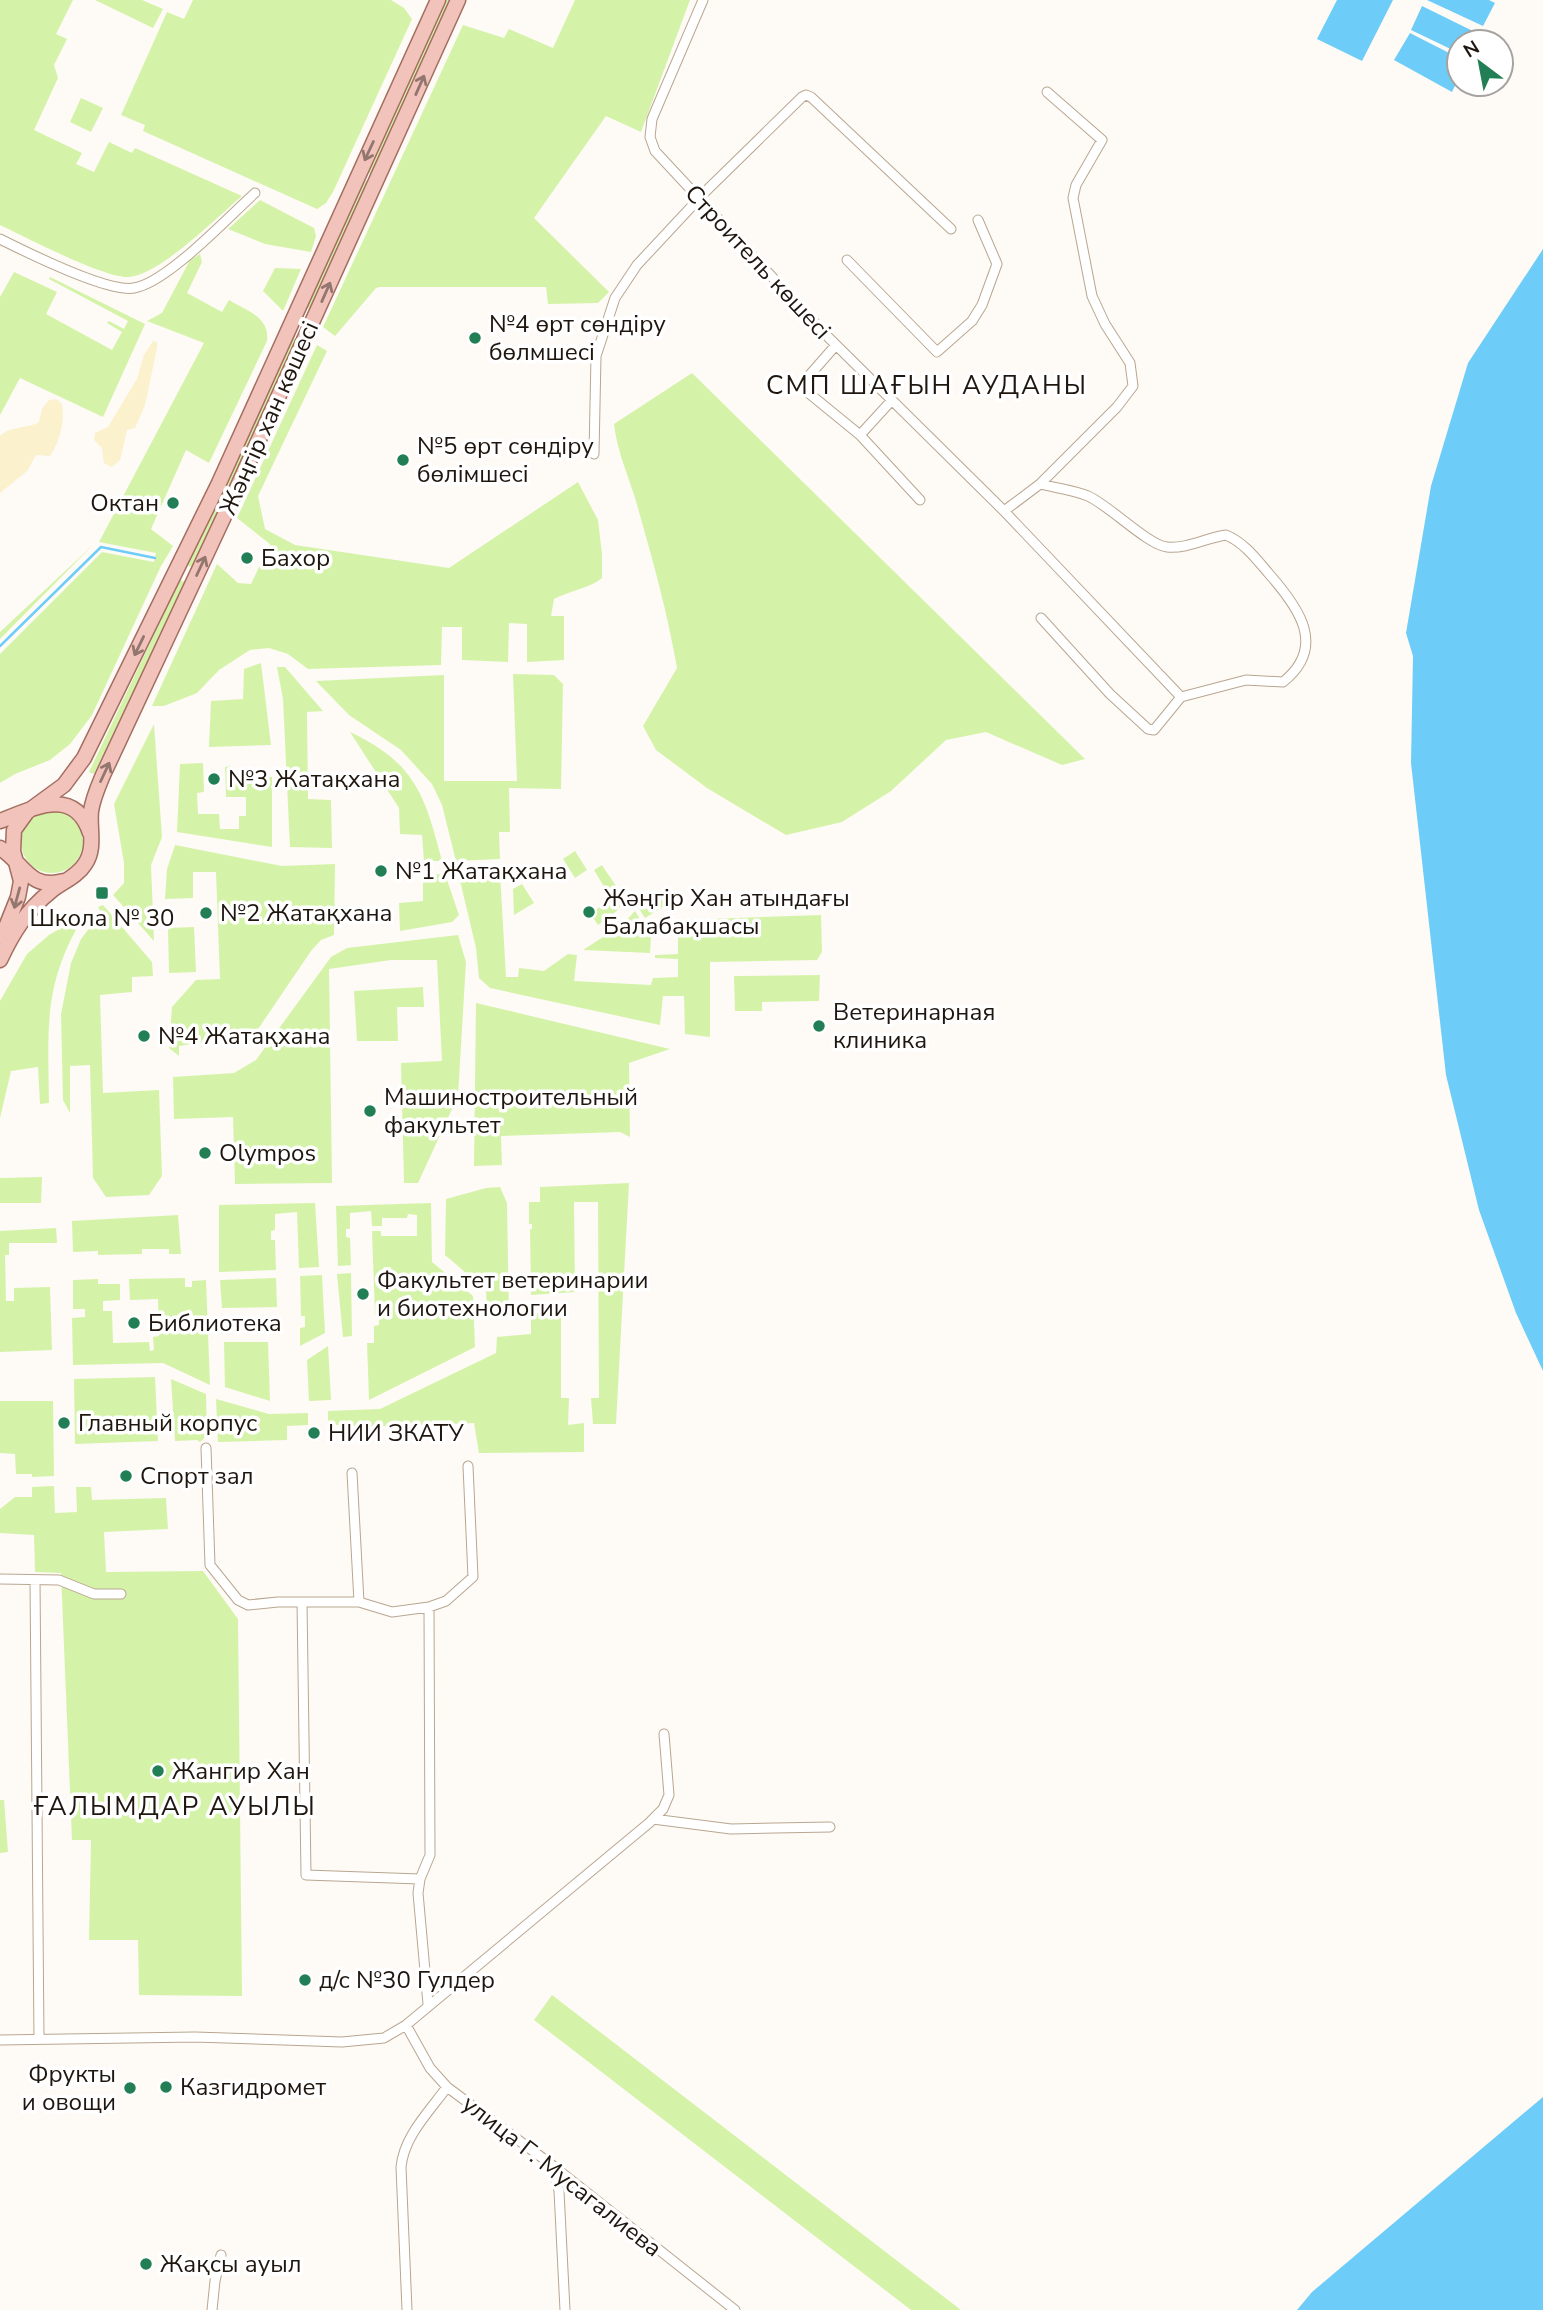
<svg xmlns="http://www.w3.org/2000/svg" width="1543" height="2310" viewBox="0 0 1543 2310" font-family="'Nunito Sans',sans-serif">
<rect width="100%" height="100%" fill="#fefaf6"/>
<!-- green -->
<path fill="#d5f3a8" d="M0,0H73L56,34L67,39L54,65L58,78L34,130L82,153L76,164L94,172L109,142L132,153L135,148L242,196C217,217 161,274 129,277C106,279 25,237 0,225Z
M95,0H142L163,9L153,28Z
M193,0H391L404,8L412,19L333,192L326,203L317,209L143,131L145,125L121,115L167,12L184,19Z
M445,0H451L371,174L366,172Z
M575,0H690L641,132L606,116L534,218L609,292L598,303L548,304L546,287H380L376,288L335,336L323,327L463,25L504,38L509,29L553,48Z
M81,98L103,108L91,132L70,122Z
M363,179L367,181L310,309L305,307Z
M260,200L314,228L316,236L311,252L265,244L228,229Z
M200,254L202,262L187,293L222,312L229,300C247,311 270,317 267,341L209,463L186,450L151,529L173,546L161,566L92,715L70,744L50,760L15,774L0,783V654L102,552L154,562L156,553L99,542L204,343L147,321L162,313L190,260Z
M275,268L301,269L283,311L263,291Z
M14,272L57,292L46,314L112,350L122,332L107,323L109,321L124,329L128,321L49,279L50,277L145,324L103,417L20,378L0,415V297Z
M293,337L297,339L192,567L187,565Z
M317,345L327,351L258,496L265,529L295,545L449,568L578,482L598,520L602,554V578C590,588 569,591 554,599L551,616H564V660L527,662V624L509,623L508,662L462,660V627H442L441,665L308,669L288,654L269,648L250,650L219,670L197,693L164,706H152L217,564L238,583L251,584L270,544L237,518Z
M692,373L1085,759L1062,765L986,732L946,740L891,791L842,822L786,835L707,788L656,750L643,726L677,668C667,610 652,558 636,501C628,475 617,451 614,424Z
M92,546L0,639V632Z
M180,580L185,582L94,774L89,772Z
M261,663L271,745L209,747L211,701L243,699L244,669Z
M277,667H285L323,711L307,712L308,799L331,800L332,848L290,847L283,699Z
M513,674L554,675L563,684L561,789L509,788L510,832H499L500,859L456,861L442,805L432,784L401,750L349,715L316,681L444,675V781H517Z
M154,724L162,837L151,865L154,941L113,895L124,883V863L114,804Z
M350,732C416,763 425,796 442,861H424L422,835L400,834L399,808Z
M203,763L204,792L197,793L198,814H219L220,829H239V816H246V797H226L225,767L231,766L232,778L272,777V847L177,832L180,764Z
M21 842a31 31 0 1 1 62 0a31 31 0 1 1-62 0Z
M175,845L282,866L335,864L334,935L321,940L311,951L254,1035L179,1046V1056L169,1048L172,1007L196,980L220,979L216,872H193V898L165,899L167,869Z
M575,851L587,870L575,878L563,859Z
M602,865C622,897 636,901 598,925L590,913L612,900L594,870Z
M500,873L506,977H518L519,968L544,971L568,954L577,955L574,981L651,985L653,978L678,977V959L655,958V955L678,954V935L657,936L681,920L821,915L822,952L817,960L710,962V1037L685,1034L684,996H663L660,1025L490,988L479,978L476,948L459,876Z
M445,874L459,915L452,922L400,931L399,903L423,901V875Z
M522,884L534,903L514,915L513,889Z
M647,895L654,905L666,897L669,903L645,918L638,907Z
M103,905L152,962L153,976L132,977V992L100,995L103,1093L159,1090L162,1176L149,1195L106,1197L93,1178L90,1065L70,1066V1113L63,1100L61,1014L71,963L81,939L101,913L98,907Z
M635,911L651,937L650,953L583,950L623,924Z
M85,914C43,983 48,1025 49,1103L40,1104L38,1067L11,1071L0,1118V1001L27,954L49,935Z
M194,927L196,972L169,973L168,928Z
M458,935L466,962L458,1096L418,1183H404L401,1063L442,1061L437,960H391L329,969L332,1183L235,1184L233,1117L174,1119L173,1077L234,1073L256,1060L331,957L347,948Z
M820,975L819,1001L762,1002V1011H735L734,976Z
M423,987L424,1007H397L398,1041H357L354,991Z
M476,1003L670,1049L629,1063L630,1137L620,1132L501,1136L502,1165L474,1166Z
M42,1177L41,1203H0V1178Z
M629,1183L616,1424H593L591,1398H599L598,1202H574L575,1292L531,1295L530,1229H532V1224H529V1202H540V1187Z
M500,1187L507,1203L509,1314H487L486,1290L445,1255L446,1199L486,1188Z
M315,1203L319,1267L299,1268L297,1212L275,1214V1230L271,1231V1240H275L276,1270L219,1272V1205Z
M431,1203L432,1262L473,1296L475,1347L369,1400L367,1343H374V1326L379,1325V1315H375L372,1231H381V1236H417V1215L408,1214L407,1218H382V1226H372L371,1211L350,1213V1229H346V1237L350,1238L351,1265L338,1266L336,1206Z
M178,1215L181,1254H169V1249H142V1254L98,1255V1251L73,1252L72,1221Z
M56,1228L57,1243H9V1255H5L6,1301H14V1288L50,1287L52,1350L0,1352V1231Z
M351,1273L352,1336L343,1337L337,1274Z
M322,1275L325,1333L300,1346V1328L305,1327V1316H301L300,1276Z
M185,1278V1287H192V1281L206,1280L210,1385L163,1363L73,1365L72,1318L85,1317V1309H73V1280L98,1279V1284H120V1300L103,1301V1311H112L113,1343L149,1342L150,1351L154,1350L153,1337L159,1336L158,1299L130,1300L129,1279Z
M276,1278L277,1307L222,1308L220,1280Z
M561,1310V1398H569L568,1425L584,1423V1452L479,1453L474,1423L359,1427L328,1424V1411L380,1409L496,1353L497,1337L531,1334V1314Z
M224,1342H268L270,1401L225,1387Z
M328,1346L331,1400L309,1401L307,1360Z
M155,1377L158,1441L75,1444L74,1379Z
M171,1379L206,1394L207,1436L200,1442L197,1440L175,1441Z
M216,1399L269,1414L308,1413V1425L287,1426V1440L218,1442Z
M0,1401H53L54,1476L32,1477V1474H16L15,1454L0,1453Z
M54,1486L55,1513L77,1512L76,1487H91L92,1500L166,1498L168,1529L104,1532L106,1572L203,1571L238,1619L242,1996L139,1995L138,1940H89L91,1840H72L61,1573L35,1572L34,1535L0,1533V1509L15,1497H32V1487Z
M0,1800H4L8,1852L0,1853Z
M552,1995L961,2310H911L534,2020Z"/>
<!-- sand -->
<path fill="#fbf1cc" d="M153,341L157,342V348L145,405L135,428L127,430L120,460L112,467L104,463L102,448L94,440L95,433L108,427L137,379L144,355Z
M56,399L62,404C65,422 60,441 50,456L36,455L27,471L0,493V436C10,426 27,429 39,422L42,409L49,400Z"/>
<!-- water -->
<path fill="#6dcdf8" d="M1337,0H1393L1362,61L1317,39Z
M1427,0H1489L1495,3L1483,26Z
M1422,6L1479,34L1475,42H1459V53L1411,30Z
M1410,33L1459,58V77L1452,92L1394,60Z
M1543,249V1371L1516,1313L1479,1210L1446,1075L1411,763L1413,656L1406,633L1431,486L1468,363Z
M1543,2097V2310H1297L1312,2292Z"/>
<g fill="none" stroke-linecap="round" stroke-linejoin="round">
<!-- stream -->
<path stroke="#6dcdf8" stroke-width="2.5" d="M0,646L101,547L155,558"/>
<!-- street casing -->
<g stroke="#b9a690" stroke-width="11">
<path id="street" d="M703,0L652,119L650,137L655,151L828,337L1004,511L1181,697
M0,239C26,252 108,293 134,288C167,283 228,217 255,193
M847,260L937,352L972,321L982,305L997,264L978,220
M836,345L800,386L860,435L920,500
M860,435L892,400
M594,454L596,356L615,298L637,265L706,191L802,97L806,95L811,97L951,229
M1040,484C1056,488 1074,490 1088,496C1110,506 1148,545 1167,547C1187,549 1206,538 1226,535C1245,543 1257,560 1270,575C1299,608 1327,647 1283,682L1246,680L1181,697L1154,730L1148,729L1110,694L1041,618
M1004,511L1040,484L1117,407L1133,386L1130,363L1105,324L1092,296L1073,198L1076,185L1102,140L1047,92
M206,1448L210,1565L238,1600L248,1605L278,1602H359L392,1612L429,1607L446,1601L473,1577L468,1466
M352,1473L359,1602
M0,1579L59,1580L94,1594H121
M35,1580L39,2039
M302,1602L306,1875L420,1879
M653,1819L731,1829L830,1827
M428,2004L418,1893L420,1879L430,1855L429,1607
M406,2025L430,2068L447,2087L552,2165L735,2310
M0,2040L195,2037L342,2042L384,2038L406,2025L649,1823L663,1809L669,1795L664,1734
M553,2167L559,2191L565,2310
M212,2310L215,2281L221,2255
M407,2310L401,2167C404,2136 429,2112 447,2087"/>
</g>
<!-- primary casing -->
<g stroke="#a36d61" stroke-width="17">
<path id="primary" d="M0,821C32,809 74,785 90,833
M0,848C24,863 29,891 64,881
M2,937L18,897L21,881L13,851L14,830L27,812L64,785L84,758L219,483L438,0
M0,960C13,932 27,910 51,891C62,882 77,877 85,864C96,848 89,829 91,811C93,798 98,787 103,775L227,510L458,0"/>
</g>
<!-- street -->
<use href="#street" stroke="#fff" stroke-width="9"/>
<!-- primary -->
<use href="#primary" stroke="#f2c3bb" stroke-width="14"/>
</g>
<!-- one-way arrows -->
<defs><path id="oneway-shaft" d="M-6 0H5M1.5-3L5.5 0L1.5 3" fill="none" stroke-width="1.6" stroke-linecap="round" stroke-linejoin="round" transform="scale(1.75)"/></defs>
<g stroke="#93766e">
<use href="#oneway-shaft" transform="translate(420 85) rotate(-66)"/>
<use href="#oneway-shaft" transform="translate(369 151) rotate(115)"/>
<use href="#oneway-shaft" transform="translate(326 292) rotate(-66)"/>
<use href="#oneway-shaft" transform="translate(201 566) rotate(-65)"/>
<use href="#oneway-shaft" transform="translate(139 646) rotate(116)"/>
<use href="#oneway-shaft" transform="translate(105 772) rotate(-65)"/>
<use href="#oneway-shaft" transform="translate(17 898) rotate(105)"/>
</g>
<!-- markers -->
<g fill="#227f55" stroke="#fff" stroke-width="2.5">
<circle cx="475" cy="338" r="7"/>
<circle cx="403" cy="460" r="7"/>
<circle cx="173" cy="503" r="7"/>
<circle cx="247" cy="558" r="7"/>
<circle cx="214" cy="779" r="7"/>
<circle cx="381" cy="871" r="7"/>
<rect x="95" y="886" width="14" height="14" rx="3.5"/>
<circle cx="589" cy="912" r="7"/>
<circle cx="206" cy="913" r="7"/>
<circle cx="819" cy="1026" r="7"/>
<circle cx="144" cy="1036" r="7"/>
<circle cx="370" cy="1111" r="7"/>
<circle cx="205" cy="1153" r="7"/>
<circle cx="363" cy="1294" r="7"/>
<circle cx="134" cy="1323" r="7"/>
<circle cx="64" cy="1423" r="7"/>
<circle cx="314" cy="1433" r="7"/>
<circle cx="126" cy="1476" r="7"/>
<circle cx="158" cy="1771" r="7"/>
<circle cx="305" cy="1980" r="7"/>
<circle cx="166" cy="2087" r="7"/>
<circle cx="130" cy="2088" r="7"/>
<circle cx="146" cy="2264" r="7"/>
</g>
<g text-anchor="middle" stroke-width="7" stroke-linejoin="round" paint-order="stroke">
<!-- street labels -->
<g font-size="24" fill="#1f170f" stroke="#fff">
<text transform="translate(758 262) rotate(47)" y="8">Строитель көшесі</text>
<text transform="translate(269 418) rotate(-66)" y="8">Жәңгір хан көшесі</text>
<text transform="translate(562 2176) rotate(38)" y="8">улица Г. Мусагалиева</text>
</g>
<!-- poi labels -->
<g font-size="24" fill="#1f170f" stroke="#fff" text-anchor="start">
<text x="489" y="332">№4 өрт сөндіру<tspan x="489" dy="28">бөлмшесі</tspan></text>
<text x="417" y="454">№5 өрт сөндіру<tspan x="417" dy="28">бөлімшесі</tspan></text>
<text x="159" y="511" text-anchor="end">Октан</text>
<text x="261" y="566">Бахор</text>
<text x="228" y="787">№3 Жатақхана</text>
<text x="395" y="879">№1 Жатақхана</text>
<text x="603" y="906">Жәңгір Хан атындағы<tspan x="603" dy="28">Балабақшасы</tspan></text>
<text x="220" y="921">№2 Жатақхана</text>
<text x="102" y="926" text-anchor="middle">Школа № 30</text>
<text x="833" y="1020">Ветеринарная<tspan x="833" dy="28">клиника</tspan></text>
<text x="158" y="1044">№4 Жатақхана</text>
<text x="384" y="1105">Машиностроительный<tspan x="384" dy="28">факультет</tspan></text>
<text x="219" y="1161">Olympos</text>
<text x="377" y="1288">Факультет ветеринарии<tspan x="377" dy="28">и биотехнологии</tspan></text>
<text x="148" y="1331">Библиотека</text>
<text x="78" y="1431">Главный корпус</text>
<text x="328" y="1441">НИИ ЗКАТУ</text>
<text x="140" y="1484">Спорт зал</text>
<text x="172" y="1779">Жангир Хан</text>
<text x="319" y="1988">д/с №30 Гулдер</text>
<text x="116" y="2082" text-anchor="end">Фрукты<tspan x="116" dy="28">и овощи</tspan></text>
<text x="180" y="2095">Казгидромет</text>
<text x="160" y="2272">Жақсы ауыл</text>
</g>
<!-- neighbourhood labels -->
<g font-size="26" letter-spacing="2" fill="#1f170f" stroke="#fff">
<text x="927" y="394">СМП ШАҒЫН АУДАНЫ</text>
<text x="175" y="1815">ҒАЛЫМДАР АУЫЛЫ</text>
</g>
</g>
<!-- north arrow -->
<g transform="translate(1480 63) rotate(328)"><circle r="33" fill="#ffffff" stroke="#a5a29f" stroke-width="2"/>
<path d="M0-5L12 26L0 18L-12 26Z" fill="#227f55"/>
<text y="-10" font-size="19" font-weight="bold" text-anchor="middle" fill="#1f170f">N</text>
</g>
</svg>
